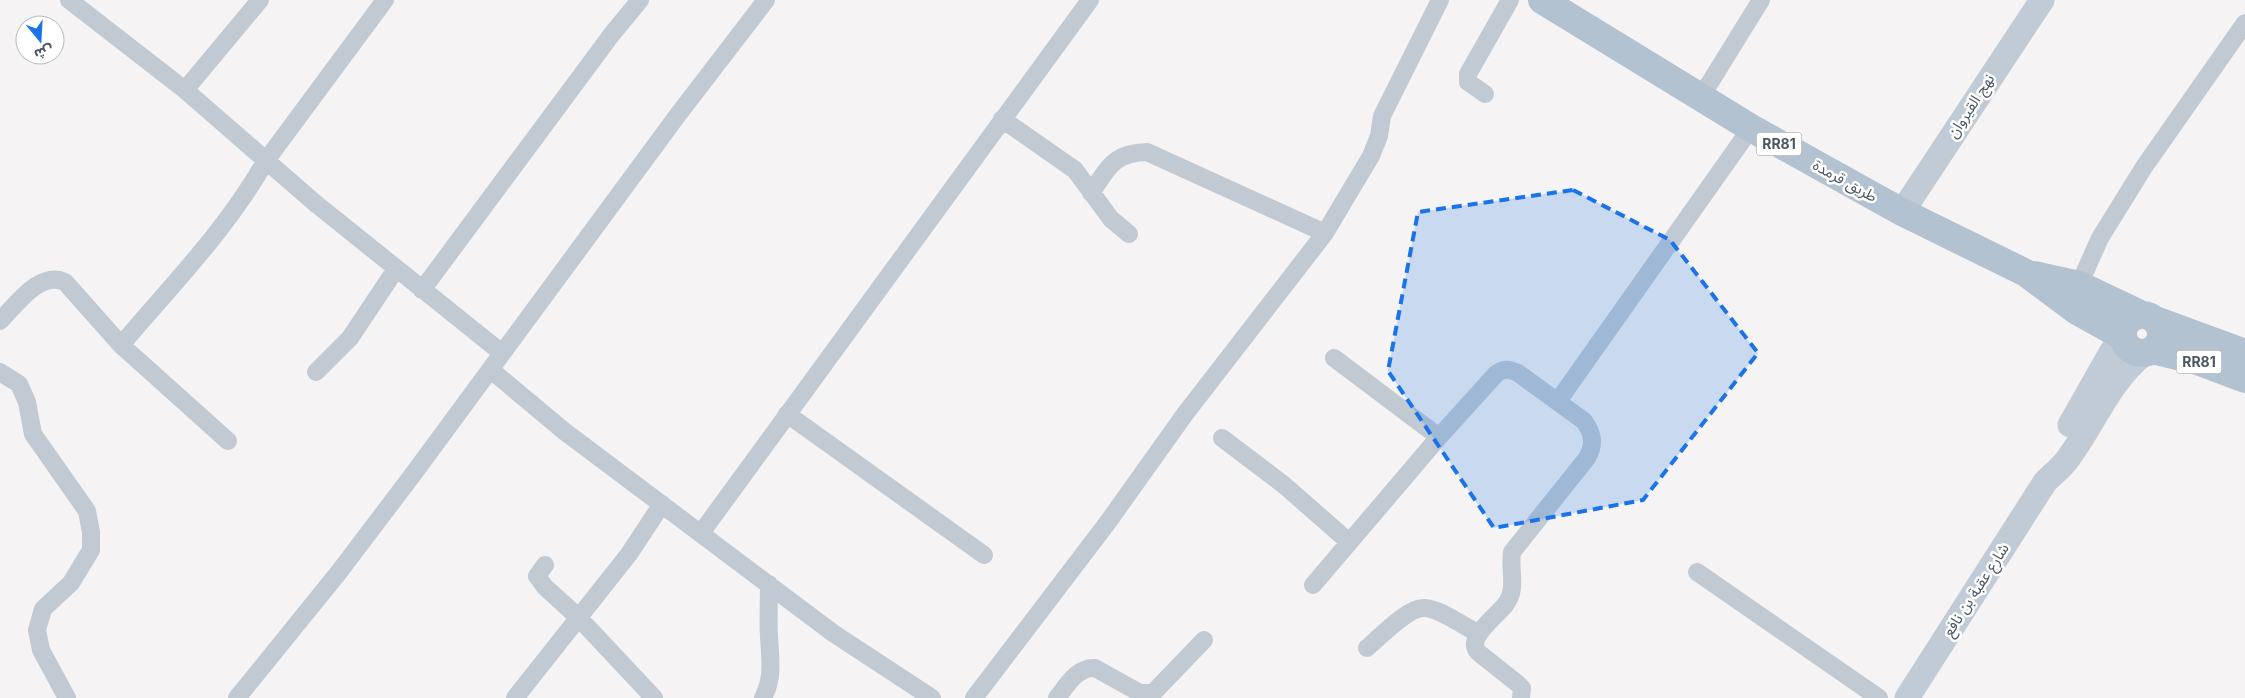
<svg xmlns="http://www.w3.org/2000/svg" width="2245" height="698" viewBox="0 0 2245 698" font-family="Inter,'Noto Sans Arabic',sans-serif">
<rect width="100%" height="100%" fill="#f5f3f3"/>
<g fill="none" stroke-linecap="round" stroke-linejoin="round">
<!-- street -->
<path stroke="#c1cad2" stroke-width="18" d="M69,0L185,90L315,203L502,353
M185,90L260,0
M1485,94L1468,82V74L1510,0
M1701,97L1761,0
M1002,119L1075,170L1111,219L1129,234
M1091,193C1109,167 1113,153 1147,152L1325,233
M2079,285L2100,238L2144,167L2245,23
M422,290L612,34L640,0
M0,321C16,305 40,270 65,282L121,345L228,441
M121,345C171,286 227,229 265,162L385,0
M1334,358L1439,437
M491,370L564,431L833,633L932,698
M0,372L19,384L27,402L33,434L87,511L91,532V550L71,583L43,609L37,630L41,650L67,698
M316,372L350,338L396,269
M1558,401L1751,128
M787,414L984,555
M1222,438L1284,485L1349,542
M701,533L1090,0
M545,565L537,576L545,587L578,617L654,698
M1697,572L1879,698
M1313,585L1439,437L1496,374C1504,368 1509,369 1518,373L1584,421C1593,434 1595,444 1587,458L1512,552C1509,571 1518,589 1505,605C1496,617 1464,639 1479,653L1518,684L1522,688L1521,698
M1367,648C1379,638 1407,608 1423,608C1438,607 1465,627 1479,634
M237,698L339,572L414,473L677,116L766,0
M515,698L629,554L662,504
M763,698C774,677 770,659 769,636C768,619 769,601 769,584
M974,698L1108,522L1185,414L1325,233L1371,156L1379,136L1382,116L1440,0
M1057,698C1067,685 1077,667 1095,668L1140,693H1153L1204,640"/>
<!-- secondary -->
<path stroke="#c1cbd6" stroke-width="25" d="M1902,212L2042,0
M2070,425L2112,351L2123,338
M1907,698L2045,482C2052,475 2061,468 2067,460C2095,423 2108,382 2145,353"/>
<!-- primary -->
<path stroke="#b3c2d1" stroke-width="28" d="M1542,0L1751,128L1902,212L2026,273L2077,311L2122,336
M2034,275L2079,285L2140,314
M2123 334a19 19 0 1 1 38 0a19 19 0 1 1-38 0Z
M2155,320L2245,353
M2152,350L2197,361L2245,379"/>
</g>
<!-- marked area -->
<path fill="#1a73e8" fill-opacity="0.2" stroke="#1a73e8" stroke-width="4" stroke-dasharray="10 6" stroke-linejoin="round" d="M1573,190L1670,240L1758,353L1643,500L1494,528L1388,371L1418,212Z"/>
<g text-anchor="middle" stroke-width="5" stroke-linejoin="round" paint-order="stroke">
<!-- shield labels -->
<g fill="#fff" stroke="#808990" stroke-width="1">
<rect x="1756.5" y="132.5" width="45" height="23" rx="4"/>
<rect x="2176.5" y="350.5" width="45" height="23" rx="4"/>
</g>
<g font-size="14" font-weight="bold" fill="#4a5661">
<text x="1779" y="149">RR81</text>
<text x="2199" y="367">RR81</text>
</g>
<!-- street labels -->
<g font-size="15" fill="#4a5661" stroke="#fff">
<text transform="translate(1971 106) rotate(-57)" y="5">نهج القيروان</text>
<text transform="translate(1845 181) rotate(29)" y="5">طريق قرمدة</text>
<text transform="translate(1976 590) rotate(-57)" y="5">شارع عقبة بن نافع</text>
</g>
</g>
<!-- north arrow -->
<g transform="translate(40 40) rotate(162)"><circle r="24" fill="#ffffff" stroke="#b7bbc0"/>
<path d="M0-4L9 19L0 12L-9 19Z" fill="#1a73e8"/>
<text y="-8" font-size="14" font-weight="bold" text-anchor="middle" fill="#4a5661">ش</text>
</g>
</svg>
